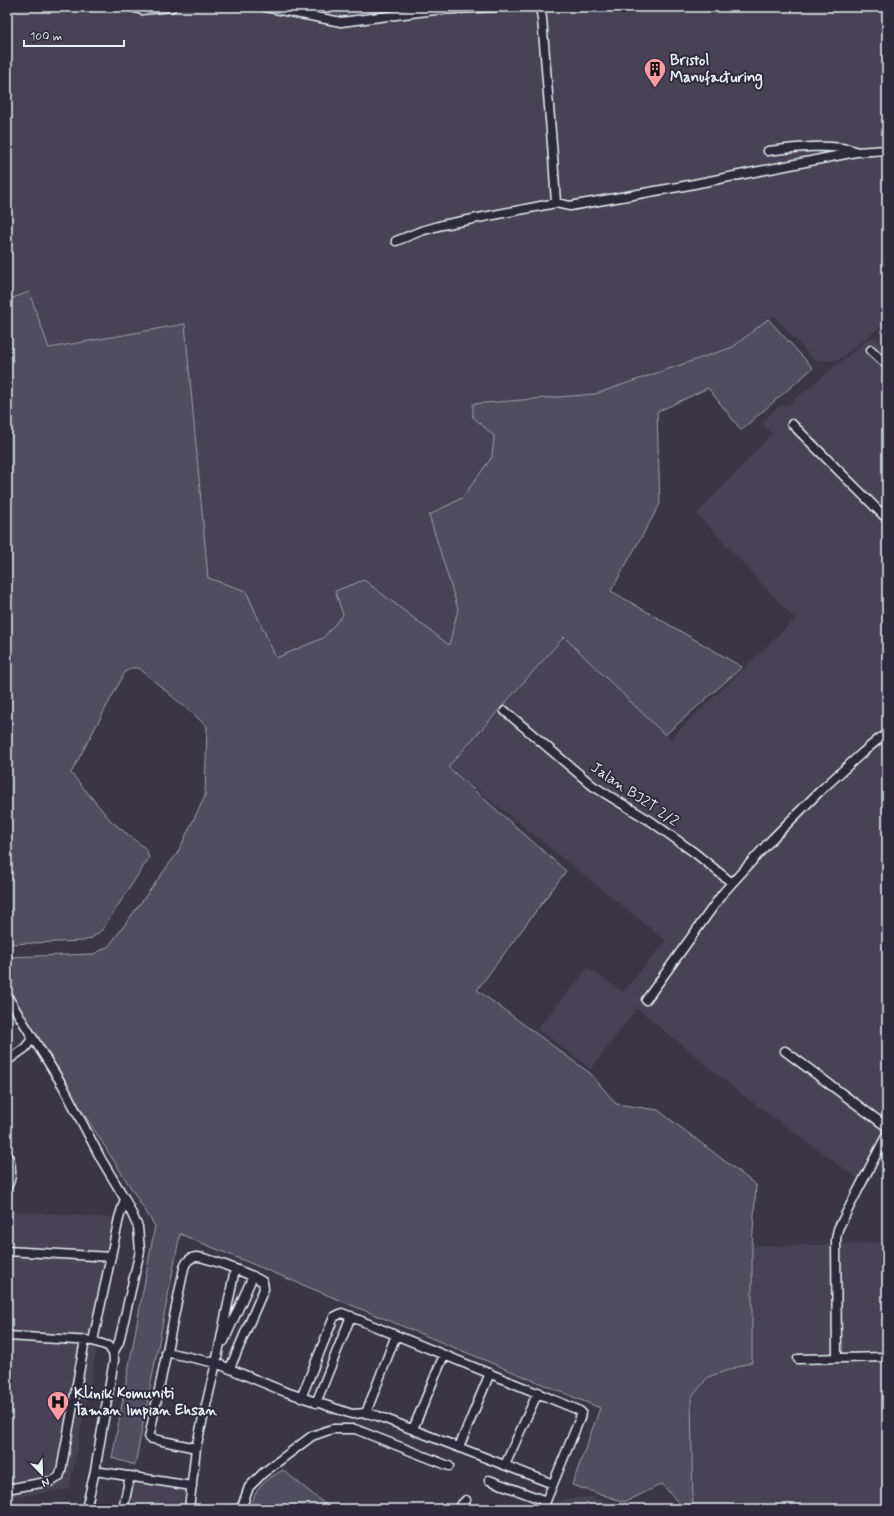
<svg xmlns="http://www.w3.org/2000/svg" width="894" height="1516" viewBox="0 0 894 1516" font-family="Mynerve,sans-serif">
<rect width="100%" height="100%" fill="#3a3648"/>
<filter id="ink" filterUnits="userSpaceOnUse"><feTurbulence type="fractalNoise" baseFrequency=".025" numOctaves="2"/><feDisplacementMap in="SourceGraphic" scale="8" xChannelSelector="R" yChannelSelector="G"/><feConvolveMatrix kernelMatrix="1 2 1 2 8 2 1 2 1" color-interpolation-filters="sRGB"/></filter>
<g filter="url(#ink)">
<!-- built -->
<path fill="#464354" d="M7,7H887V322L838,360L815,361L774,316L733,347L595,394L473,404V417L494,436L492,457L462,498L429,515L458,609L449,646L364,580L343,615L323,638L275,658L246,591L208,578L185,324L49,348L30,292L7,300Z
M875,337L887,349V1148L868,1186L740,1093L637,1008L591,1069L537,1029L588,968L623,992L666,941L449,767L567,635L670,739L795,619L697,514L772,434L762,423L778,407L788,405L867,340Z
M7,1211L123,1218L69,1489L7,1498Z
M887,1243V1509H693L691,1398L708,1377L752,1361V1246Z
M132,1479L189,1488L186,1509H125Z
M590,1497L631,1509H550L563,1499Z"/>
<!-- green -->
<path fill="#504e5f" stroke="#9ca0ac" d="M29,292L49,348L185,324L208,578L246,591L276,658L323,638L343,615L335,591L364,580L449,645L458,609L429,515L462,498L492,457L494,436L473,417V404L595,394L733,347L768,319L813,368L741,430L708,388L657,412L660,504L611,591L742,667L665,735L564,637L448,767L566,871L477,990L591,1074L616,1104L658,1110L756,1185L752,1246V1362L708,1377L691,1398L693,1509H684L662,1484L625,1502L572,1485L600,1408L180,1234L135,1465L112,1458L155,1226L7,992V957L94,954L109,946L178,852L205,796L207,726L139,668H131L125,672L71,773L111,821L146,849L149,858L102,930L92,938L83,941L7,944V300Z
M283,1470L331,1509H250C256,1487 263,1481 283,1470Z"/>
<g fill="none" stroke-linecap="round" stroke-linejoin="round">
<!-- minor casing -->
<g stroke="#e8f1f8" stroke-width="11">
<path id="minor" d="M132,7L142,10L172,7
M265,7L341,22L435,10L497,7
M537,7L540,8L542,18L553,157L556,203
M768,151C792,148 833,143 855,151
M396,241L421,231L442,225L556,203L570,206L684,186L856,152L887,150
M871,350L887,365
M792,424L887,519
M505,711L593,786L652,822L695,853L732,883
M7,996L33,1038L25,1048L7,1061
M646,1000L723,893L772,839L819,792L862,753L880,738L887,735
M33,1038L63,1086L101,1159L125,1199L138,1227L140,1251L119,1342L113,1353L114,1360L95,1471L86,1509
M785,1051L887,1127
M7,1157L9,1158C12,1167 12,1179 7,1187
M7,1251L111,1257
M7,1336L93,1341L108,1346L113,1353
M93,1341L119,1218L125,1199
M224,1341L253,1276
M166,1352L216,1363L283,1391L352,1414L366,1413L378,1416L553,1484
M837,1358L836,1239L838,1229L887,1134
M798,1359L887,1357
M301,1398L334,1317L342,1313L576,1409L581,1412L580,1418L546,1501L540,1509
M316,1403L351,1316
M366,1413L396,1335
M413,1429L444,1355
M459,1447L490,1373
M196,1448L149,1438L184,1268C186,1262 190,1257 197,1257C207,1257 255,1276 263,1282L264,1289L230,1368
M505,1465L538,1392
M95,1471L192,1486
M489,1480L546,1501
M7,1489L52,1481L59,1477L61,1471L85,1340
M123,1509L130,1476
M189,1509L196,1448L216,1363L235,1269
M241,1509L249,1487L263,1473L312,1436L332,1429H355L449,1466
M457,1509L466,1500"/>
</g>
<!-- minor -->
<use href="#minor" stroke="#2f2a3d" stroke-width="8"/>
</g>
</g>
<!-- icons -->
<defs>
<g id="building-pin" transform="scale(1.15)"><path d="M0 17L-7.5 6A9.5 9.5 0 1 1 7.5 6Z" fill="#ff9aa2" stroke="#2f2a3d"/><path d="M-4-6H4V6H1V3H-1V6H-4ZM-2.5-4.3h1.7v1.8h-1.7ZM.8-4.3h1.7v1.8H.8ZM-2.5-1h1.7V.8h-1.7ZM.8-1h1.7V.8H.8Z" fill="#111"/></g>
<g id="hospital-pin" transform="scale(1.15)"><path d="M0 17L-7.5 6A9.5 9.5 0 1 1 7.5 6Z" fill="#ff9aa2" stroke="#2f2a3d"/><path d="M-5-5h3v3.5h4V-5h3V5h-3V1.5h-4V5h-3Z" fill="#111"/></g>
</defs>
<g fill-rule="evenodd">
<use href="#building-pin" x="655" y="69"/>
<use href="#hospital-pin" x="58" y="1402"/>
</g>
<g text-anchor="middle" stroke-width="4" stroke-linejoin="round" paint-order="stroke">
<!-- poi labels -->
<g font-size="15" font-weight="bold" fill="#e8f1f8" stroke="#2f2a3d" text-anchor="start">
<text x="670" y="65">Bristol<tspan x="670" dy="17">Manufacturing</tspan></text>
<text x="74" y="1398">Klinik Komuniti<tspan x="74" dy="17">Taman Impian Ehsan</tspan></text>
</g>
<!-- street labels -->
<g font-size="15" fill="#e8f1f8" stroke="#2f2a3d">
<text transform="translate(635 794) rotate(34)" y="5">Jalan BJ2T 2/2</text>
</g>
</g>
<!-- margin -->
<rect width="894" height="1516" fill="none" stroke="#2f2a3d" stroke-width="24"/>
<rect x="12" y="12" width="870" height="1492" fill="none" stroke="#e8f1f8" stroke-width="1.5" filter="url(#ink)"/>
<!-- north arrow -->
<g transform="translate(42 1474) rotate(157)" stroke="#2f2a3d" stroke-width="3" paint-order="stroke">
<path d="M0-3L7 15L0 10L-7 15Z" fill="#e8f1f8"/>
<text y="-6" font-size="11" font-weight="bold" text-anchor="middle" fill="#e8f1f8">N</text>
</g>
<!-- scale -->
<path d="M24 40v6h100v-6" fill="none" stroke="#e8f1f8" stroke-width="2"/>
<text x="30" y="40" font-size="12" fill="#e8f1f8" stroke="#2f2a3d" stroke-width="3" paint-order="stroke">100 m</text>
</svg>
